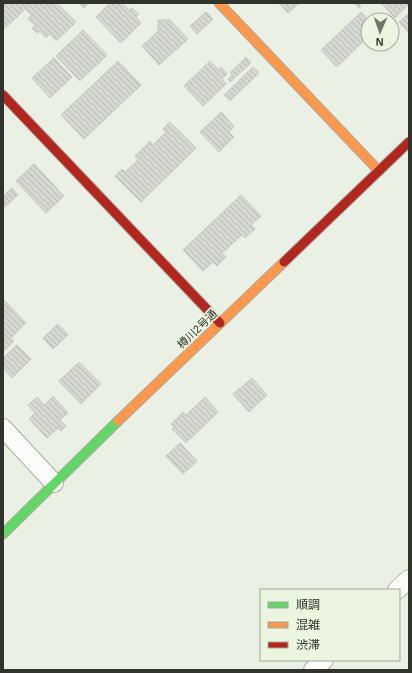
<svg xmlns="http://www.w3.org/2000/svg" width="412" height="673" viewBox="0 0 412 673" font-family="Arial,'Noto Sans JP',sans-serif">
<defs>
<pattern id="building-back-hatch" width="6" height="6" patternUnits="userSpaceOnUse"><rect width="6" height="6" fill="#d4d8d0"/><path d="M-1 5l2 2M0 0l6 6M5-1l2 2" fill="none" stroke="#b6bab3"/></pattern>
</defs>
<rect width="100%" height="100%" fill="#ebf0e5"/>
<!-- building -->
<path fill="url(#building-back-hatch)" stroke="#c5c9c0" d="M3,3H57L76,22L56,41L50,34L46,38L40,31L37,33L32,28L35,26L28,19L31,15L25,9L3,30Z
M79,3H89L84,8Z
M110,3H122L129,10L132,8L139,14L136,17L141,23L121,43L96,17Z
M279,3H299L288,13Z
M354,3H358L361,6L359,8Z
M381,3H409V4L395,18Z
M206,12L213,19L197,34L190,26Z
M361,12L368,20V37L337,67L321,50Z
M409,13V33L399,22Z
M158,20H170L188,39L159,65L142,46L158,31Z
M83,30L107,55L80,81L56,56Z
M246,57L251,63L230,82L228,79L232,75L230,73Z
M54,58L72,77L50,98L32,78Z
M118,61L141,85L84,139L61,115Z
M210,61L219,70L221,67L227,74L222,79L226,84L203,106L184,86Z
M253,67L259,73L230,101L224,95Z
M221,112L234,126L229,132L234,137L219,152L200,132Z
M170,122L196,148L141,202L115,176L122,169L125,172L138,160L135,156L150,141L153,145L166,132L163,129Z
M34,164L64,196L46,213L16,181Z
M12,188L18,195L5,207L3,204V196Z
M241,195L261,216L251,225L255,229L245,238L242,235L222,253L226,257L217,266L213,262L203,271L183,250Z
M3,299L26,323L11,338L14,341L3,352Z
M58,324L68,335L53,349L43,338Z
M17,345L31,359L12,378L3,368V358Z
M79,362L101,384L81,404L59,381Z
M252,378L267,395L249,412L233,394Z
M53,396L68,413L60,420L66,426L61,431L58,428L47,438L29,419L35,413L28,405L37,397L44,405Z
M205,397L218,412L186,443L172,429L174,427L171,424L183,412L186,415Z
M180,443L197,461L183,474L166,456Z"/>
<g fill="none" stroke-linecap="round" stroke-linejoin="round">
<!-- street casing -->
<g stroke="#a9ada4" stroke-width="20">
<path id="street" d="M3,428L54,483
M397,590L409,579
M313,670L324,660"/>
</g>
<!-- fast casing -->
<g stroke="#a9ada4" stroke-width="11">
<path id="fast" d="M3,534L118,421"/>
</g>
<!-- slow casing -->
<g stroke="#a9ada4" stroke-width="11">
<path id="slow" d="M219,3L379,171
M118,421L284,262"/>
</g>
<!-- jam casing -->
<g stroke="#a9ada4" stroke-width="11">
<path id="jam" d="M3,95L220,323
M284,262L409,142"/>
</g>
<!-- street -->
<use href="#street" stroke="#fcfdfb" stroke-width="18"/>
<!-- fast -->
<use href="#fast" stroke="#63d668" stroke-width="9"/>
<!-- slow -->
<use href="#slow" stroke="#ff974d" stroke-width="9"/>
<!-- jam -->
<use href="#jam" stroke="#b3261e" stroke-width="9"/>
</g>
<g text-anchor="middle" stroke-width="3.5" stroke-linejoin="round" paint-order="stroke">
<!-- street labels -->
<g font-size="11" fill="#31342c" stroke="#ecf5e0">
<text transform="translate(197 329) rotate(-44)" y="4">樽川2号通</text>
</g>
</g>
<!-- border -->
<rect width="412" height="673" fill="none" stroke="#31342c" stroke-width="8"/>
<!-- legend -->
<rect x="260" y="589" width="140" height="72" fill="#ecf5e0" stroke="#a1a898"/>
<rect x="268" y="602" width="20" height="6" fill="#63d668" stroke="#a1a898"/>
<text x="296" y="609" font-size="12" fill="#31342c">順調</text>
<rect x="268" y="622" width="20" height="6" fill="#ff974d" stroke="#a1a898"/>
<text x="296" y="629" font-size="12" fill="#31342c">混雑</text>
<rect x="268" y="642" width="20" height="6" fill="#b3261e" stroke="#a1a898"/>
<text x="296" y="649" font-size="12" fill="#31342c">渋滞</text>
<!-- north arrow -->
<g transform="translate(380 32) rotate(182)"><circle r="19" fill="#ecf5e0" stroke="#a1a898"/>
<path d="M0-3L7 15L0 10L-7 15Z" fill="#72766d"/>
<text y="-6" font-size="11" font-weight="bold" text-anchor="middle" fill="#31342c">N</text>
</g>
</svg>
